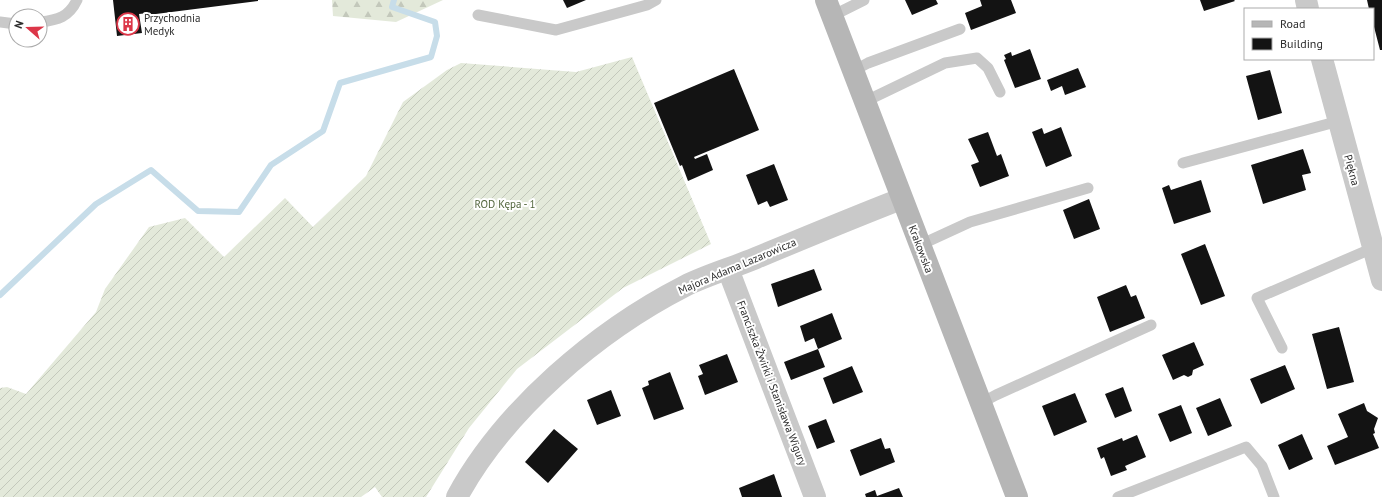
<svg xmlns="http://www.w3.org/2000/svg" width="1382" height="497" viewBox="0 0 1382 497" font-family="'PT Sans',sans-serif">
<defs>
<pattern id="forest-firs" width="22" height="20" patternUnits="userSpaceOnUse"><rect width="22" height="20" fill="#e3e9da"/><path d="M5 1l3.5 6h-7zM16 11l3.5 6h-7z" fill="#c3c8bb"/></pattern>
<pattern id="garden-furrows" width="10" height="10" patternUnits="userSpaceOnUse"><rect width="10" height="10" fill="#e3e9da"/><path d="M-1 1l2-2M0 10L10 0M9 11l2-2" fill="none" stroke="#c3c8bb"/></pattern>
</defs>
<rect width="100%" height="100%" fill="#fff"/>
<!-- forest -->
<path fill="url(#forest-firs)" d="M332,0H443L396,22L333,16Z"/>
<!-- garden -->
<path fill="url(#garden-furrows)" d="M632,57L711,244L623,288L517,369L469,428L426,497H382L375,487L361,497H0V388L7,387L26,394L96,312L105,289L149,227L185,218L224,257L285,198L313,227L366,176L403,102L447,70L461,63L576,72Z"/>
<g fill="none" stroke-linecap="round" stroke-linejoin="round">
<!-- stream -->
<path stroke="#c7dde9" stroke-width="6" d="M0,295L96,204L151,170L198,211L239,212L271,165L323,131L340,83L431,57L437,36L435,22L392,7L394,0"/>
</g>
<!-- building -->
<path fill="#131313" d="M113,0H258V1L148,15V13L139,14L142,33L117,36Z
M563,0H586L567,8Z
M905,0H936L938,4L912,15Z
M980,0H1011L1016,13L971,30L965,13L982,6Z
M1200,0H1234L1235,1L1204,11Z
M1367,0H1382V50H1380L1373,23V9H1369Z
M1030,49L1041,79L1015,88L1004,60L1006,59L1004,55L1011,52L1012,56Z
M1078,68L1086,87L1065,95L1062,86L1051,91L1047,80Z
M734,69L759,130L694,157L695,159L707,154L713,170L688,181L682,165L680,166L654,103Z
M1270,70L1282,113L1258,120L1246,76Z
M1061,127L1072,156L1046,167L1032,132L1042,128L1044,134Z
M988,132L997,156L1001,154L1009,176L980,187L971,165L979,162L968,139Z
M1303,149L1311,173L1302,175L1306,190L1263,204L1251,165Z
M774,164L788,200L770,207L767,201L758,205L746,175Z
M1201,180L1211,212L1174,224L1162,188L1169,185L1171,190Z
M1089,199L1100,229L1074,239L1063,210Z
M1205,244L1225,296L1201,305L1181,254Z
M814,269L822,290L778,307L771,284Z
M1126,285L1131,297L1136,295L1145,318L1110,332L1097,297Z
M832,313L842,339L818,349L825,367L791,380L784,362L818,349L814,338L805,342L800,326Z
M1339,327L1354,382L1327,389L1312,334Z
M1194,342L1204,365L1193,370L1192,375L1188,377L1184,375L1173,380L1162,355Z
M727,354L738,382L705,395L698,376L703,374L699,365Z
M1285,365L1295,389L1261,404L1250,379Z
M852,366L863,392L833,404L823,378Z
M670,372L684,409L654,420L642,388L649,385L648,381Z
M1123,387L1132,411L1115,418L1105,394Z
M611,390L621,416L597,425L587,400Z
M1075,393L1087,422L1054,436L1042,406Z
M1220,398L1232,426L1208,436L1196,408Z
M1364,403L1367,411L1378,418L1374,429L1375,433L1373,434L1379,448L1335,465L1327,446L1348,437L1338,414Z
M1181,405L1192,433L1170,442L1158,414Z
M826,419L835,442L817,449L808,426Z
M554,429L578,449L548,483L525,462Z
M1302,434L1313,459L1289,470L1278,445Z
M1137,435L1146,457L1125,466L1127,470L1111,476L1104,457L1101,459L1097,448L1122,438L1123,441Z
M881,438L885,449L890,448L895,462L860,476L850,450Z
M774,474L782,497H742L739,488Z
M899,488L903,497H866L865,494L875,490L877,496Z"/>
<g fill="none" stroke-linecap="round" stroke-linejoin="round">
<!-- lane -->
<path stroke="#c9c9c9" stroke-width="11" d="M478,15L556,30L647,5L656,0
M832,16L864,0
M0,22L16,24
M40,22C58,20 69,17 77,0
M853,71L868,63L960,29
M864,102L945,63L977,58L988,68L1000,92
M1183,163L1339,121
M920,245L970,222L1088,188
M1282,348L1257,298L1373,248
M981,403L996,395L1151,325
M1118,497L1246,447L1262,466L1274,497"/>
<!-- street -->
<path stroke="#c9c9c9" stroke-width="22" d="M1306,0L1308,9
M1322,59L1382,280
M728,269L815,497
M457,497C504,410 597,331 685,286C707,275 732,268 756,258C804,238 852,218 901,199"/>
<!-- secondary -->
<path stroke="#b6b6b6" stroke-width="22" d="M826,0L1017,497"/>
</g>
<!-- icons -->
<defs>
<g id="building-ring" transform="scale(1.15)"><circle r="9.5" fill="#fff" stroke="#dc3648" stroke-width="1.5"/><path d="M-4-6H4V6H1V3H-1V6H-4ZM-2.5-4.3h1.7v1.8h-1.7ZM.8-4.3h1.7v1.8H.8ZM-2.5-1h1.7V.8h-1.7ZM.8-1h1.7V.8H.8Z" fill="#dc3648"/></g>
</defs>
<g fill-rule="evenodd">
<use href="#building-ring" x="128" y="24"/>
</g>
<g text-anchor="middle" stroke-width="4" stroke-linejoin="round" paint-order="stroke">
<!-- poi labels -->
<g font-size="11" fill="#2c2c2c" stroke="#fff" text-anchor="start">
<text x="144" y="22">Przychodnia<tspan x="144" dy="13">Medyk</tspan></text>
</g>
<!-- street labels -->
<g font-size="11" fill="#2c2c2c" stroke="#fff">
<text transform="translate(1352 170) rotate(75)" y="4">Piękna</text>
<text transform="translate(921 249) rotate(69)" y="4">Krakowska</text>
<text transform="translate(737 266) rotate(-23)" y="4">Majora Adama Lazarowicza</text>
<text transform="translate(772 383) rotate(69)" y="4">Franciszka Żwirki i Stanisława Wigury</text>
</g>
<!-- park labels -->
<g font-size="11" fill="#51653c" stroke="#fff">
<text x="505" y="208">ROD Kępa - 1</text>
</g>
</g>
<!-- legend -->
<rect x="1244" y="8" width="130" height="52" fill="#ffffff" stroke="#ababab"/>
<rect x="1252" y="21" width="20" height="6" fill="#b6b6b6" stroke="#ababab"/>
<text x="1280" y="28" font-size="12" fill="#2c2c2c">Road</text>
<rect x="1252" y="38" width="20" height="12" fill="#131313" stroke="#ababab"/>
<text x="1280" y="48" font-size="12" fill="#2c2c2c">Building</text>
<!-- north arrow -->
<g transform="translate(28 28) rotate(290)"><circle r="19" fill="#ffffff" stroke="#ababab"/>
<path d="M0-3L7 15L0 10L-7 15Z" fill="#dc3648"/>
<text y="-6" font-size="11" font-weight="bold" text-anchor="middle" fill="#2c2c2c">N</text>
</g>
</svg>
